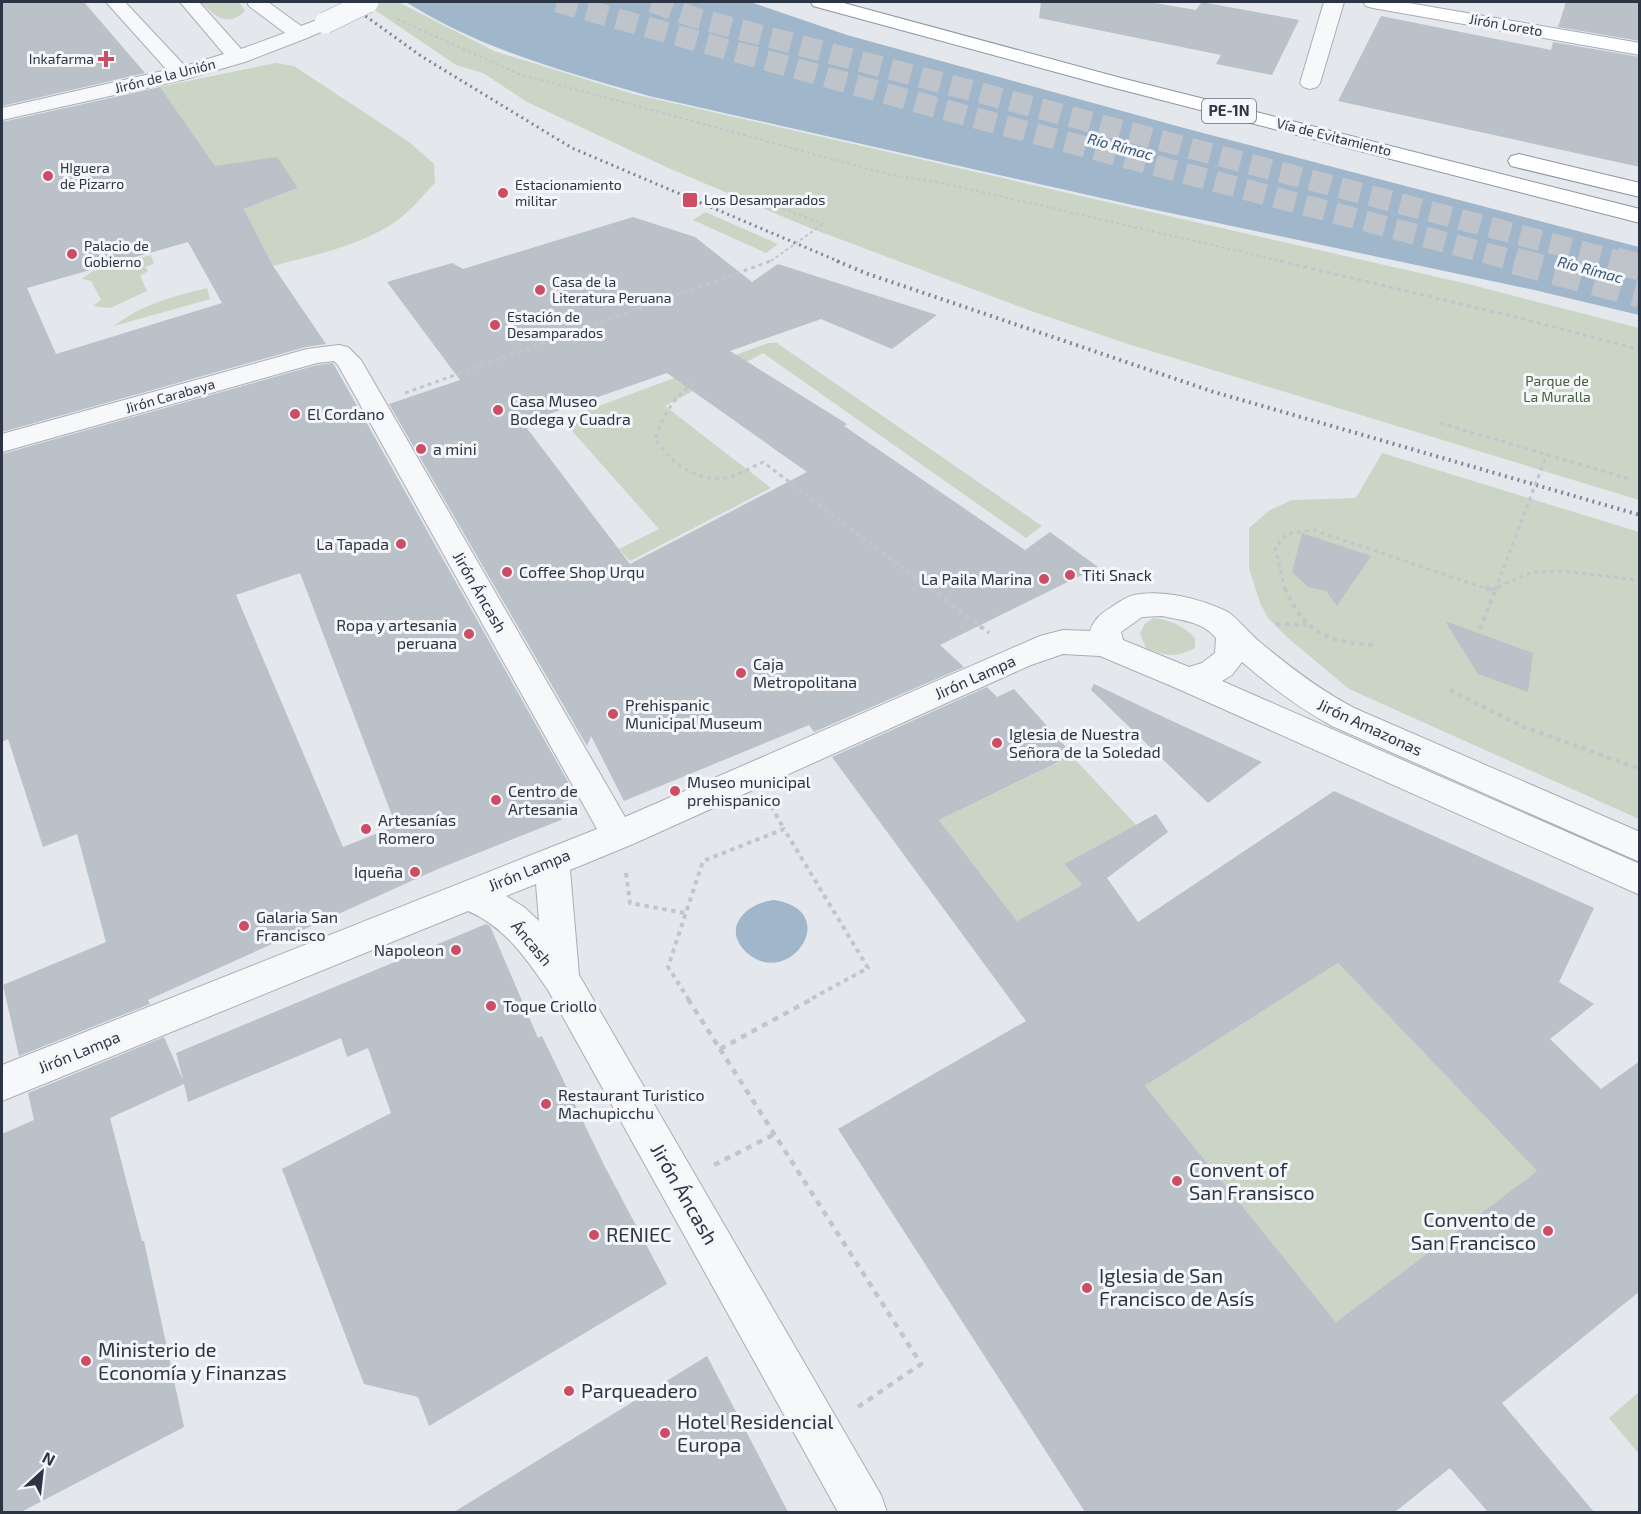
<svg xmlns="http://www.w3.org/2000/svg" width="1641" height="1514" viewBox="0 0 1641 1514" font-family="'Exo 2',sans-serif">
<rect width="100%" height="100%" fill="#e4e7ec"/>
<!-- green -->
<path fill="#cad5c5" d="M201,2H239L245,11C227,28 214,16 201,2Z
M363,2H398L494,51L633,94L1468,284L1639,328V500L1128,344L1037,313L805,226L666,167L527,102L483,73L456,65Z
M276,63L294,66L409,142L434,164L435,183C422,196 410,212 395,222C360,246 314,255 273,266L244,209L298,188L291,178L215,166L159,87Z
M705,212L778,244L766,253L693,220Z
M151,255L154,264L145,267L148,271L140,276L147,291L110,308L93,306L101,300L91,281L82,279L93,271Z
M207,288L210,299L114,326C143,304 171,297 207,288Z
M768,343H777L1042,526L1026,538L763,353L665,406L771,488L630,561L619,549L659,529L566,424L575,415Z
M1382,453L1639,532V819L1349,689L1288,638L1268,618L1260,603L1249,568V528L1270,510L1292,500L1356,498Z
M1153,618C1171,620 1182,625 1195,638V648C1176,658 1165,656 1146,648L1140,633L1145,624Z
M1072,756L1136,825L1064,864L1082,885L1017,921L939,820Z
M1338,963L1537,1171L1336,1322L1145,1086Z
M1639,1392V1454L1609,1418Z"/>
<!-- water -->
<path fill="#a0b6ca" d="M406,2H750L847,35L1184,128L1639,247V315L1530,289L1137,206L649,96C565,72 480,49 406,2Z
M774,900C844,911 789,990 747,953C720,928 747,903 774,900Z"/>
<!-- building -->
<path fill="#bbc1c9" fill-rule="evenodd" d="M2,2H84L145,73L2,106Z
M1041,2H1149L1196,10L1202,2L1299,20L1272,75L1216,64L1221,55L1039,18Z
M1566,2H1640V41L1558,27Z
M1381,16L1551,50L1553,42L1640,57V167L1338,101Z
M160,87L215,166L277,157L298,188L244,209L273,266L326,344L306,347L2,432V122ZM188,242L222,303L56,354L27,288Z
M633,217L695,237L752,282L778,264L937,315L892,349L821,319L730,351L847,424L844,426L1025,550L1050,532L1098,567L940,645L964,667L814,732L809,725L624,801L591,736L587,746L389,404L460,380L387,282L452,263L463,269ZM667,373L807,472L630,564L523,423Z
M333,363L572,789L561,820L438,869L148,1000L150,1004L19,1056L3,985L106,942L77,834L43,847L8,739L2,742V454L317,365ZM300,573L396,826L343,847L236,595Z
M1302,533L1371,556L1337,606L1326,591L1308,587L1292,572Z
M1445,621L1533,653L1528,692L1478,674Z
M1094,684L1172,721L1262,762L1208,803L1091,690Z
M987,687L997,697L1014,689L1073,755L939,820L1017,921L1082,885L1064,864L1156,814L1168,832L1107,878L1138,922L1334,791L1594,908L1559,982L1594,1004L1550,1039L1601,1089L1640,1061V1291L1502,1403L1594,1512H1488L1450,1468L1395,1512H1085L838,1129L1026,1021L832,757ZM1338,963L1537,1171L1336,1322L1145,1086Z
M486,924L490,926L538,1038L542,1036L604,1165L667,1284L429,1426L418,1397L364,1384L282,1169L391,1113L368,1048L347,1057L341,1038L188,1102L184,1084L110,1118L142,1241H144L184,1427L21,1512H2V1134L34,1120L28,1093L164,1037L183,1080L176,1053Z
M707,1356L788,1512H454Z"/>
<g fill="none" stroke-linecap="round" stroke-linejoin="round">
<!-- highway-tunnel-far1 -->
<path stroke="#bfc3ca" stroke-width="21" stroke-dasharray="21 10" stroke-linecap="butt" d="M557,2L938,108L1520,262
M652,2L696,18L1622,262"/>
<!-- highway-tunnel -->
<path stroke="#bfc3ca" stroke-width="27" stroke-dasharray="27 14" stroke-linecap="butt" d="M1515,261L1640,294
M1616,261L1640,267"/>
<!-- minor casing -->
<g stroke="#a9aeb6" stroke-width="2">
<path id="minor" d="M106,2H125L185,66L224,54L180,2H199L241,49L285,33L249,6L247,2H268L301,26L325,17L332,19L335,23L332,27L307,38L245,62L182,80L2,120V108L167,70Z
M1324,2H1344L1320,83L1317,87L1310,89L1303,87L1300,83Z
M339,345L348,347L361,360L625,817L1040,636L1063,630L1090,631C1093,621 1101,613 1110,608C1118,603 1125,597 1134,595C1163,589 1202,599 1228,612C1235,616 1252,636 1261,643C1291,668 1320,690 1354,708L1640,832V862L1332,726C1299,708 1270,686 1242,662L1232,675L1222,681L1640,864V895L1176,688L1100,656L1063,654L1031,665L633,844L570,870L579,975L881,1495L887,1512H838L548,990C526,958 505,927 468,911L2,1101V1065L597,829L338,365L334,361L317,363L2,452V434L307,349ZM1162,616C1182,620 1203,622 1216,638L1215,653L1202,663L1189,667L1123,640L1121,632L1142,617ZM536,884L539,921L524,907L506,896Z"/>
</g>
<!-- major casing -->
<g stroke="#a3acb7" stroke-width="2">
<path id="major" d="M1363,2H1403L1640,43V55L1373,8L1366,6Z"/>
</g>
<!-- highway casing -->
<g stroke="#8c95a2" stroke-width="2">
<path id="highway" d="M811,2H840L1121,78L1640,209V223L1107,86L813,6Z
M1519,154L1640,183V197L1511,166L1508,161L1511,156Z"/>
</g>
<!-- path-far3 -->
<path stroke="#c2c5cb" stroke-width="2" stroke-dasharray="3 3" stroke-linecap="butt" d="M397,19L519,74L891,175L943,183L1286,262
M782,208L823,224
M767,262L771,261"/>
<!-- path-far2 -->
<path stroke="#c2c5cb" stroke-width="3" stroke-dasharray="4 4" stroke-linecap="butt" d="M1280,261L1524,319L1640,350
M694,383C673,397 663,416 655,439C671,463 698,484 729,477C741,474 752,467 763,462L932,590
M405,393L771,261
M1440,423L1633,480
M1285,590L1275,547L1287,534L1314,530L1490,590
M1490,590L1533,572L1562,571L1640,580"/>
<!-- path-far1 -->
<path stroke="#c2c5cb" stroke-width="4" stroke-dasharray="4.5 4.5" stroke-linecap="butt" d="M930,588L989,633
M1285,588C1304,634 1330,643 1377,645
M1485,588H1494
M1276,624L1307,625
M1450,690L1524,727L1640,769
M771,806L784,829
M626,873L630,903L685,913
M689,1000L668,967L703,861L784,829L868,968L809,1000"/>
<!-- path -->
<path stroke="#c2c5cb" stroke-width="4.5" stroke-dasharray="6 6" stroke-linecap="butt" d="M688,999L720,1049
M720,1049L921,1364L858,1407
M720,1049L812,999
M714,1165L775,1134"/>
<!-- minor -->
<use href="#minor" fill="#f7f8fa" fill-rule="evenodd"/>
<!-- major -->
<use href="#major" fill="#fff" fill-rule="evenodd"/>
<!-- highway -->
<use href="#highway" fill="#fff" fill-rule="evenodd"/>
<!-- rail-far1 -->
<path stroke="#7e8795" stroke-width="3" stroke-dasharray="2 4" stroke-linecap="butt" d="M346,2L421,56L572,148L840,262"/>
<!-- rail -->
<path stroke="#7e8795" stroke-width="4" stroke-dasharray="2 4.5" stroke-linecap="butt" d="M837,261L868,274L1214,392L1640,515"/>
<!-- minor-bridge casing -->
<g stroke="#a9aeb6" stroke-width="22" stroke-linecap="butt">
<path id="minor-bridge" d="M325,23L368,2"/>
</g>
<!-- path-bridge-far2 -->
<path stroke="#c2c5cb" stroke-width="2" stroke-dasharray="3 3" stroke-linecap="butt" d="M771,261L823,224"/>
<!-- path-bridge-far1 -->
<path stroke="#c2c5cb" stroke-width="3" stroke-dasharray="4 4" stroke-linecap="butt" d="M1495,590L1547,454"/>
<!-- path-bridge -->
<path stroke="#c2c5cb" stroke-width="4" stroke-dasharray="4.5 4.5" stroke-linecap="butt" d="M1480,629L1496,588"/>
<!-- minor-bridge -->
<use href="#minor-bridge" stroke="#f7f8fa" stroke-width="21"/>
</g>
<!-- markers -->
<g fill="#cd4d65" stroke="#f4f6f9" stroke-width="2">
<path d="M103 50h6v6h6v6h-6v6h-6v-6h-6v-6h6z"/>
<circle cx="48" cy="176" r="6"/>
<circle cx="503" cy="193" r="6"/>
<rect x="682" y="192" width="16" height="16" rx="3"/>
<circle cx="72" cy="254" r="6"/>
<circle cx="540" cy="290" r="6"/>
<circle cx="495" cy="325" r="6"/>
<circle cx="498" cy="410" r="6"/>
<circle cx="295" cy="414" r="6"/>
<circle cx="421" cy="449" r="6"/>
<circle cx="401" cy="544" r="6"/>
<circle cx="507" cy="572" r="6"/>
<circle cx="1070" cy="575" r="6"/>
<circle cx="1044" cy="579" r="6"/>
<circle cx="469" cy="634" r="6"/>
<circle cx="741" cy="673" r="6"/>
<circle cx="613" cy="714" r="6"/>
<circle cx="997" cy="743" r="6"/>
<circle cx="675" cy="791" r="6"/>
<circle cx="496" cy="800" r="6"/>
<circle cx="366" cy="829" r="6"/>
<circle cx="415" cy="872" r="6"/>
<circle cx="244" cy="926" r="6"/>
<circle cx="456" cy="950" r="6"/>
<circle cx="491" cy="1006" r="6"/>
<circle cx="546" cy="1104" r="6"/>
<circle cx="1177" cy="1181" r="6"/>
<circle cx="1548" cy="1231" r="6"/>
<circle cx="594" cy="1235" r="6"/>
<circle cx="1087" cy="1288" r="6"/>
<circle cx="86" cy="1361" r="6"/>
<circle cx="569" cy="1391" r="6"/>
<circle cx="665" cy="1433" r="6"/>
</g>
<g text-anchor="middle" stroke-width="6" stroke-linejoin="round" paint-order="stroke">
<!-- far-street labels -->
<g font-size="14" fill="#2c3544" stroke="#f4f6f9">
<text transform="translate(1506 25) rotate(10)" y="5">Jirón Loreto</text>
<text transform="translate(165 76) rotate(-14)" y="5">Jirón de la Unión</text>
<text transform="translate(1334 137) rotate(14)" y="5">Vía de Evitamiento</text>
<text transform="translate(170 396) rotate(-16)" y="5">Jirón Carabaya</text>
</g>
<!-- far-poi labels -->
<g font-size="14" fill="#2c3544" stroke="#f4f6f9" text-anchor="start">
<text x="94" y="64" text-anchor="end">Inkafarma</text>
<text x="60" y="173">HIguera<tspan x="60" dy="16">de Pizarro</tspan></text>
<text x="515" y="190">Estacionamiento<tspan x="515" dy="16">militar</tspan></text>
<text x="704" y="205">Los Desamparados</text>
<text x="84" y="251">Palacio de<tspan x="84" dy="16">Gobierno</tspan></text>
<text x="552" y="287">Casa de la<tspan x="552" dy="16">Literatura Peruana</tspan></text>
<text x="507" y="322">Estación de<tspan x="507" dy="16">Desamparados</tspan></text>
</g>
<!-- far-park labels -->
<g font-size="14" fill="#425f39" stroke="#f4f6f9">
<text x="1557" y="386">Parque de<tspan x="1557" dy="16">La Muralla</tspan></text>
</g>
<!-- shield labels -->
<rect fill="#f4f6f9" stroke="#686f7a" stroke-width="1.5" x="1202" y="99" width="54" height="24" rx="4.5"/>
<g font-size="15" font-weight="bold" fill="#2c3544">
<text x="1229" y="116">PE-1N</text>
</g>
<!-- far-water labels -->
<g font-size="15" font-style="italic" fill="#365678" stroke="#f4f6f9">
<text transform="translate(1120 147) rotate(15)" y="5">Río Rímac</text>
<text transform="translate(1590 270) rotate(15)" y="5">Río Rímac</text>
</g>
<!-- poi labels -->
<g font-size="16" fill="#2c3544" stroke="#f4f6f9" text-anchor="start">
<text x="510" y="407">Casa Museo<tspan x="510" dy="18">Bodega y Cuadra</tspan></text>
<text x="307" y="420">El Cordano</text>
<text x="433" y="455">a mini</text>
<text x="389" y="550" text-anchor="end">La Tapada</text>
<text x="519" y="578">Coffee Shop Urqu</text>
<text x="1082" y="581">Titi Snack</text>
<text x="1032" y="585" text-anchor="end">La Paila Marina</text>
<text x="457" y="631" text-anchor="end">Ropa y artesania<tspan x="457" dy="18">peruana</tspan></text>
<text x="753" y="670">Caja<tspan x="753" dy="18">Metropolitana</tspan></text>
<text x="625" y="711">Prehispanic<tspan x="625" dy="18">Municipal Museum</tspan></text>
<text x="1009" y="740">Iglesia de Nuestra<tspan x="1009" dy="18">Señora de la Soledad</tspan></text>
<text x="687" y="788">Museo municipal<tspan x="687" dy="18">prehispanico</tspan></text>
<text x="508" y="797">Centro de<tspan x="508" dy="18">Artesania</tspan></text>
<text x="378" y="826">Artesanías<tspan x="378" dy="18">Romero</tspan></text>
<text x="403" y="878" text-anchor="end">Iqueña</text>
<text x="256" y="923">Galaria San<tspan x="256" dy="18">Francisco</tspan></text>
<text x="444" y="956" text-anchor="end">Napoleon</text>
<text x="503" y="1012">Toque Criollo</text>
<text x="558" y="1101">Restaurant Turistico<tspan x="558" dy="18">Machupicchu</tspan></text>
</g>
<!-- street labels -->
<g font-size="16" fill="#2c3544" stroke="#f4f6f9">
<text transform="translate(480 592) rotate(60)" y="6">Jirón Áncash</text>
<text transform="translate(975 677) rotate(-24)" y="6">Jirón Lampa</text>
<text transform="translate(1370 727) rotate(25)" y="6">Jirón Amazonas</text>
<text transform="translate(529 870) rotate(-22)" y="6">Jirón Lampa</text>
<text transform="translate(532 943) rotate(50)" y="6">Áncash</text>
<text transform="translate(79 1052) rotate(-22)" y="6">Jirón Lampa</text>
</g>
<!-- near-poi labels -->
<g font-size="20" fill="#2c3544" stroke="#f4f6f9" text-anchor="start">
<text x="1189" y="1177">Convent of<tspan x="1189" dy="23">San Fransisco</tspan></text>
<text x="1536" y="1227" text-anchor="end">Convento de<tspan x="1536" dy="23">San Francisco</tspan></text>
<text x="606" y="1242">RENIEC</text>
<text x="1099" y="1283">Iglesia de San<tspan x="1099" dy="23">Francisco de Asís</tspan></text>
<text x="98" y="1357">Ministerio de<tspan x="98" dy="23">Economía y Finanzas</tspan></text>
<text x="581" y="1398">Parqueadero</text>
<text x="677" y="1429">Hotel Residencial<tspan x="677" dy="23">Europa</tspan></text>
</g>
<!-- near-street labels -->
<g font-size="20" fill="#2c3544" stroke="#f4f6f9">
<text transform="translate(684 1194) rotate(60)" y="7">Jirón Áncash</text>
</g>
</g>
<!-- border -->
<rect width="1641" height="1514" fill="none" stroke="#2c3544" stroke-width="6"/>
<!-- north arrow -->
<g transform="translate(42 1472) rotate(27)" stroke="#f4f6f9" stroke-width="4.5" paint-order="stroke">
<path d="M0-4.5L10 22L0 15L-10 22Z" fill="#2c3544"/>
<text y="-9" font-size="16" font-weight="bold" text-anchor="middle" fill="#2c3544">N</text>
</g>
</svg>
